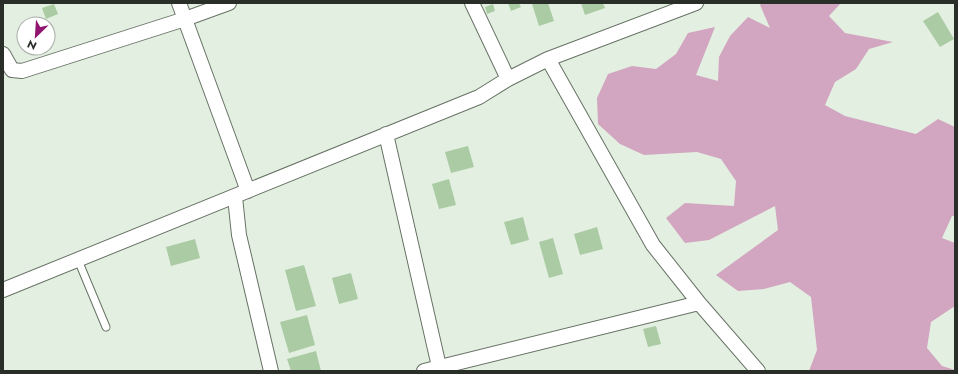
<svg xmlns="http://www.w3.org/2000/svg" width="958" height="374" viewBox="0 0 958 374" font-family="Jost,sans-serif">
<rect width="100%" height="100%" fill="#e3f0e1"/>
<!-- forest -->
<path fill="#d2a5c0" d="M762,3H841L829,16L845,33L893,42L869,49L856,69L835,82L825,105L845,116L916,134L938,119L955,127V216H952L942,238L955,243V306L931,322L927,348L942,366L955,370V371H809L817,350L811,297L790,282L764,289L738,291L716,275L778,230L775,206L709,240L685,243L666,218L685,203L734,206L736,181L721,159L697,152L644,155L620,144L598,124L597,98L608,74L632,66L656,69L676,54L688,33L715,27L696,75L718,81L719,57L730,36L748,17L770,28L760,5Z"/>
<!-- building -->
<path fill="#abcba4" d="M508,3H519L521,7L511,11Z
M537,3H548L554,21L539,26L532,4Z
M581,3H603L605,8L585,15Z
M54,4L58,14L46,19L42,8Z
M493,4L495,11L487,14L485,7Z
M938,12L954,39L940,47L923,21Z
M468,146L474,167L451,173L445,152Z
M449,179L456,205L439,209L432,184Z
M523,217L529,240L511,245L504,222Z
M597,227L603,249L580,255L574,234Z
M553,238L563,274L549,278L539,242Z
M195,239L200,258L171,266L166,247Z
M304,265L316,306L296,311L285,270Z
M351,273L358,299L339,304L332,278Z
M307,315L315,345L289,353L280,322Z
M656,326L661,344L648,347L643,329Z
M316,351L321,371H291L287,359Z"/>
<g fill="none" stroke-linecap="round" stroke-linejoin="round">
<!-- service casing -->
<g stroke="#677265" stroke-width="9">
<path id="service" d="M78,260L106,327"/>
</g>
<!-- minor casing -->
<g stroke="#677265" stroke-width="16">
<path id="minor" d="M179,3L248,191
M472,3L508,79
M3,54L12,70L22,71L185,19L229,3
M548,59L653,245L699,303L758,371
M386,134L440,371
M235,197L239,235L271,371
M3,290L479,97L508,79L548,59L696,3
M424,371L699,303"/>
</g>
<!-- service -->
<use href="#service" stroke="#fff" stroke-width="7"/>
<!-- minor -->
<use href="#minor" stroke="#fff" stroke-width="14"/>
</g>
<!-- border -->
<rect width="958" height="374" fill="none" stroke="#292e29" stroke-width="8"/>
<!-- north arrow -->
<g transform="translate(36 36) rotate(205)"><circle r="19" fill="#ffffff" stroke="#a9aba9"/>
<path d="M0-3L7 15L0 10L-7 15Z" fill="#921571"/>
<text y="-6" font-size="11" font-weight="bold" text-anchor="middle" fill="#292e29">N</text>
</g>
</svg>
